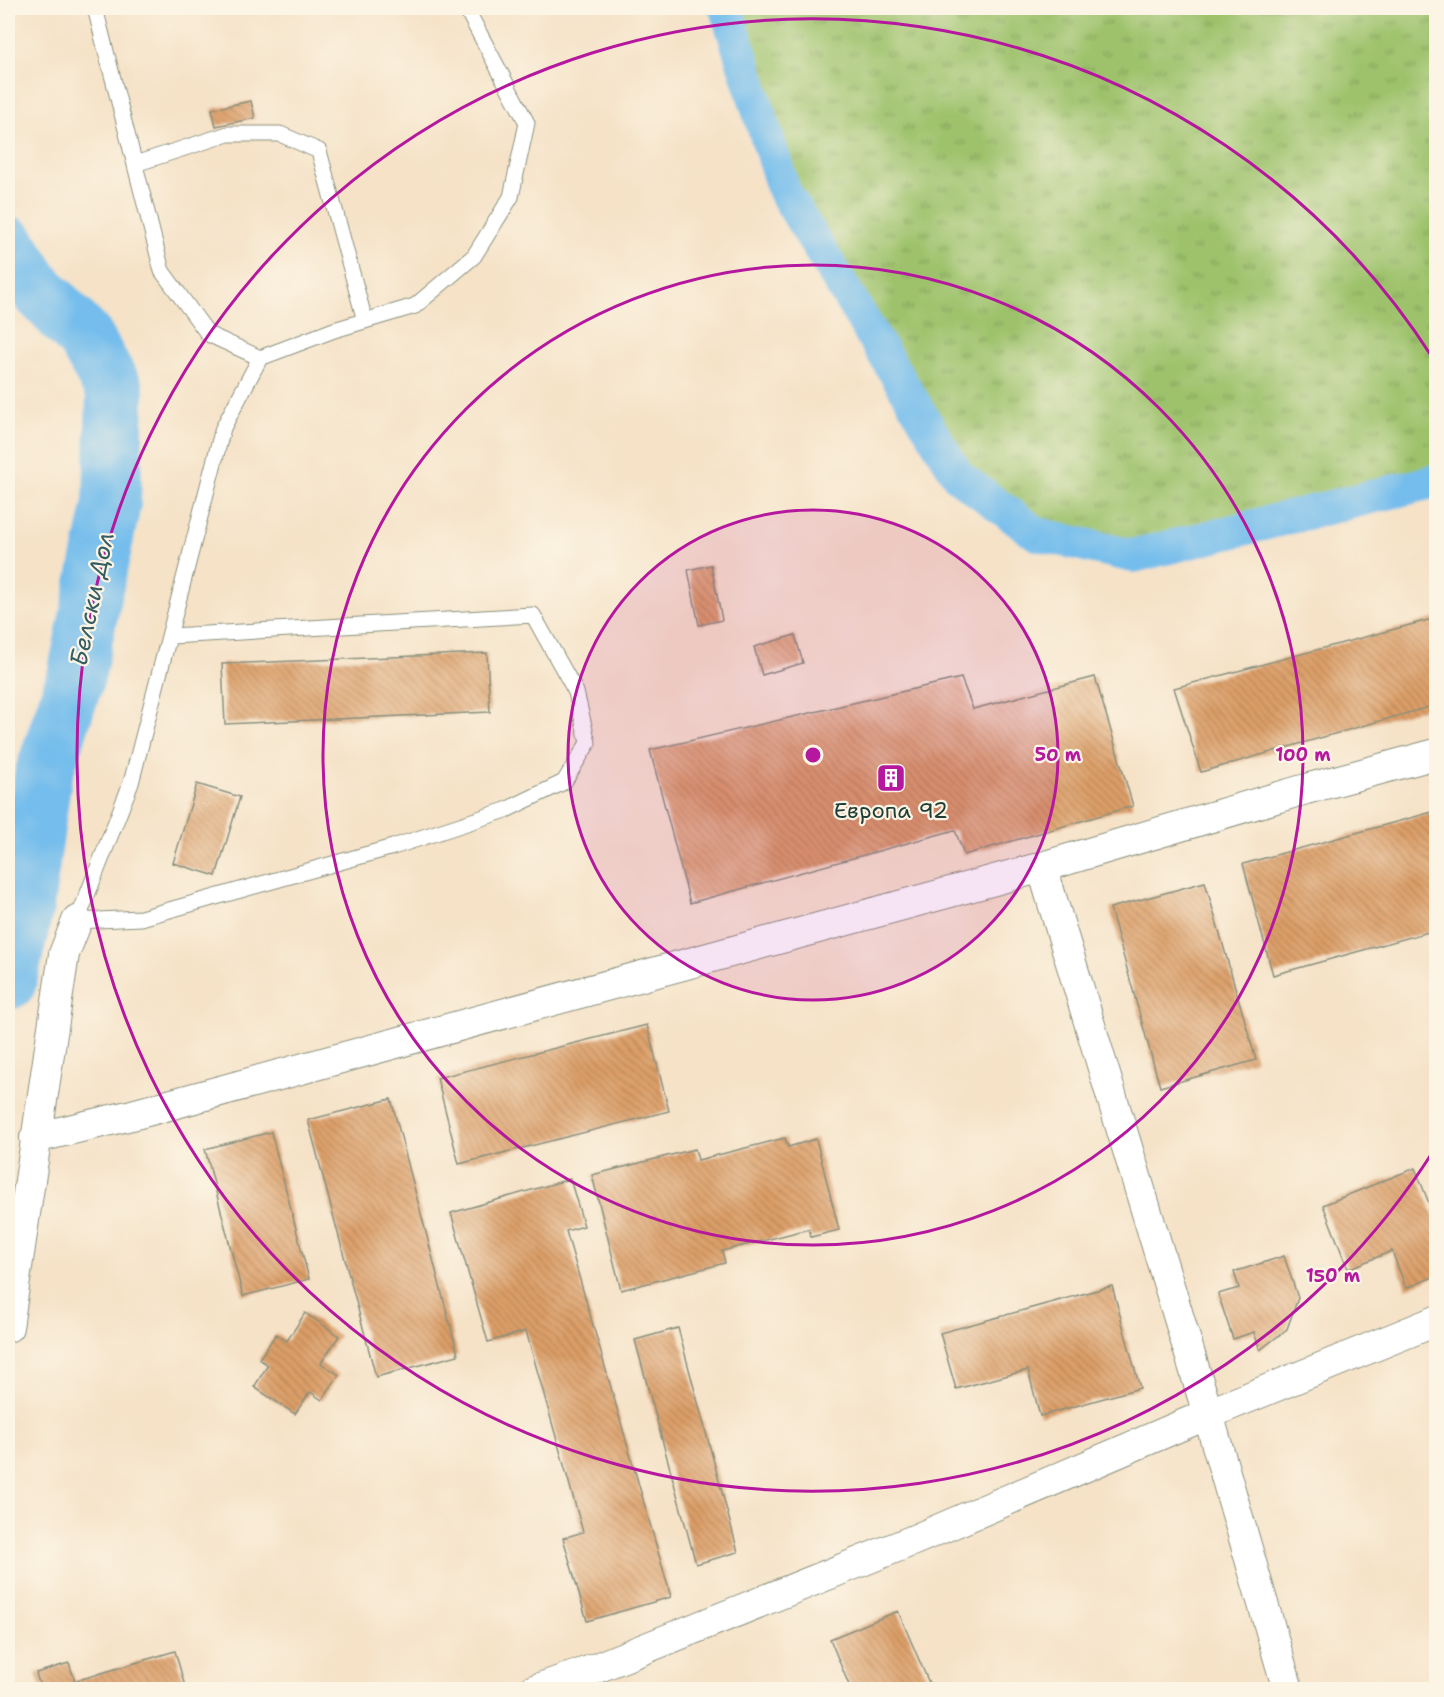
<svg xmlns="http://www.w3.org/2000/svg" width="1444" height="1697" viewBox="0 0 1444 1697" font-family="'Shantell Sans',sans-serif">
<defs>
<pattern id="grass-tufts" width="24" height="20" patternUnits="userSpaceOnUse" patternTransform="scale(1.5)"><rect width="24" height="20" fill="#9ec26c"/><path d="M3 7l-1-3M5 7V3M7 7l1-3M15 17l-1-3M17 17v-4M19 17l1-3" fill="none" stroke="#809f5a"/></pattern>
<pattern id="building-back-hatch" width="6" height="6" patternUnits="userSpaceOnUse" patternTransform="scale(1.5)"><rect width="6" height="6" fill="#dd9f67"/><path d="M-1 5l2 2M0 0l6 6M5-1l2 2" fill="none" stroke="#b38356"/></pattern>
</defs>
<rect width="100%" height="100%" fill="#fcf5e5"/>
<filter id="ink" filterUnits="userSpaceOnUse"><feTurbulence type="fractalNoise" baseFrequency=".0167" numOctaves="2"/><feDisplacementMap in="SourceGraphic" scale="12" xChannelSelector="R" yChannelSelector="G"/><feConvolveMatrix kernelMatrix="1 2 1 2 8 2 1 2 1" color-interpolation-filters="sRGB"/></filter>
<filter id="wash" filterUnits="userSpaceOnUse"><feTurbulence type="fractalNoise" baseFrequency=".008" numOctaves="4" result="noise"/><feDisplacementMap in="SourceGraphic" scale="24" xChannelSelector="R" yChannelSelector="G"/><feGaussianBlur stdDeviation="1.35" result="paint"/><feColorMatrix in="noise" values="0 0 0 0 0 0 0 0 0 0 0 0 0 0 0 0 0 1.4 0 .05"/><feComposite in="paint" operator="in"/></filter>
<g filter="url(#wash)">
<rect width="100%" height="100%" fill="#f5e2c7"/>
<!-- grass -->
<path fill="url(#grass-tufts)" stroke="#5e8050" stroke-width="1.5" d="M726,8H1436V481L1133,556L1037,534L959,477L784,191Z"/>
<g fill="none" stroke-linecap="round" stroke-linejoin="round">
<!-- canal -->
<path stroke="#74bdec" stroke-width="34" d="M726,8L784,191L959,477L1037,534L1133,556L1436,481"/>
<!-- river -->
<path stroke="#74bdec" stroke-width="58" d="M8,245L33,284L85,338L115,391L112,503L76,676L43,776L25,906L8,981"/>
</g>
<g id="blocks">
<!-- building -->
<path fill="url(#building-back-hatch)" d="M251,101L255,118L216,126L212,109Z
M711,565L722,620L699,625L688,570Z
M1436,618V705L1201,772L1174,688Z
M795,635L803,663L762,675L754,647Z
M487,653L490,712L225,724L222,664Z
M1095,677L1133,806L964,855L955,830L690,903L650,750L961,678L973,709Z
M197,784L240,797L216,876L173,863Z
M1436,811V930L1273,975L1243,864Z
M1205,882L1256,1060L1160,1087L1110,908Z
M647,1025L669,1111L459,1164L437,1078Z
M391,1099L458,1355L376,1377L308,1120Z
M271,1132L309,1279L243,1296L205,1149Z
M785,1138L788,1147L816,1139L839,1230L811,1237L809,1229L722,1251L725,1263L621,1290L592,1175L695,1149L698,1160Z
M1415,1168L1436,1221V1276L1406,1288L1392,1251L1348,1269L1323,1205Z
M570,1179L584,1226L566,1231L671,1597L587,1621L563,1538L583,1532L526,1331L488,1342L451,1213Z
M1284,1256L1298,1298L1287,1329L1260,1350L1254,1332L1233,1339L1218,1294L1239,1288L1234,1272Z
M1112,1286L1140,1388L1040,1416L1028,1370L956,1389L940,1333Z
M305,1313L339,1336L321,1363L339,1375L322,1400L310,1392L295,1414L254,1387L268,1365L259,1359L276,1334L287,1341Z
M678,1328L738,1552L696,1564L635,1340Z
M898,1611L932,1690H851L830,1639Z
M175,1651L186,1690H41L36,1673L69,1663L75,1681Z"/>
</g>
</g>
<g filter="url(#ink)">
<use href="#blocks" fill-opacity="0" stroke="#8a907e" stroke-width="1.5"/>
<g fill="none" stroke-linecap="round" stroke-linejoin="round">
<!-- lane casing -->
<g stroke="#8a907e" stroke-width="17">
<path id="lane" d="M95,8L162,271L208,334L260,358L223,428L131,783L77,921L141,918L393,847L506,810L564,782L588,743L576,692L533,615L171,636
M135,164L228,134H280L319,151L365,321
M260,358L334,330L415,306L474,256L511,197L527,123L466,8"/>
</g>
<!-- street casing -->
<g stroke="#8a907e" stroke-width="32">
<path id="street" d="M1042,867L1208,1414L1436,1321
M35,1138L132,1115L1042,867L1306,789L1436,754
M8,1327L64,954L77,921
M534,1690L589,1671L914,1540L1208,1414L1288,1690"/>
</g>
<!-- lane -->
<use href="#lane" stroke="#fff" stroke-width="15"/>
<!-- street -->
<use href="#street" stroke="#fff" stroke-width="30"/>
</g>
</g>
<!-- distance rings -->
<circle cx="813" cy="755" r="245" fill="#b5179e" fill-opacity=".12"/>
<g fill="none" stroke="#b5179e" stroke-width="3">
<circle cx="813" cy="755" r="245"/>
<circle cx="813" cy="755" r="490"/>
<path d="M1434 1150A736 736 0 1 1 1434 360"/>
</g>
<!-- icons -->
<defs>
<g id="building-square" transform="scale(1.5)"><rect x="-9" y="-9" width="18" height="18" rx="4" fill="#b5179e" stroke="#fcf5e5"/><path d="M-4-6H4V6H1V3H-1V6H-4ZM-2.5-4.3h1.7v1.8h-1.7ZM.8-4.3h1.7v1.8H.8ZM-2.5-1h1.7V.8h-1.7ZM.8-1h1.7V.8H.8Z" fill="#fff"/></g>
</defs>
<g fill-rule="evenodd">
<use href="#building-square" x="891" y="778"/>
</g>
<g text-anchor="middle" stroke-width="4.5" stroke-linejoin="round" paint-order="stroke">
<!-- poi labels -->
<g font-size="22" fill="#1f3d34" stroke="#fcf5e5">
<text x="891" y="818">Европа 92</text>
</g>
<!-- water labels -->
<g font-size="24" font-style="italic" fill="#345d62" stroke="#fcf5e5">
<text transform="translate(92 599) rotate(-78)" y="8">Белски Дол</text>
</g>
</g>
<circle cx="813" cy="755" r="9" fill="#b5179e" stroke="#fcf5e5" stroke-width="3"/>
<g font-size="18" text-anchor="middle" font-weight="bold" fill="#b5179e" stroke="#fcf5e5" stroke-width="4.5" stroke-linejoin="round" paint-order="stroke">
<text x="1058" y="761">50 m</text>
<text x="1303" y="761">100 m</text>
<text x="1333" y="1282">150 m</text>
</g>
<!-- margin -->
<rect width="1444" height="1697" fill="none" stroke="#fcf5e5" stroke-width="30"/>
</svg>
